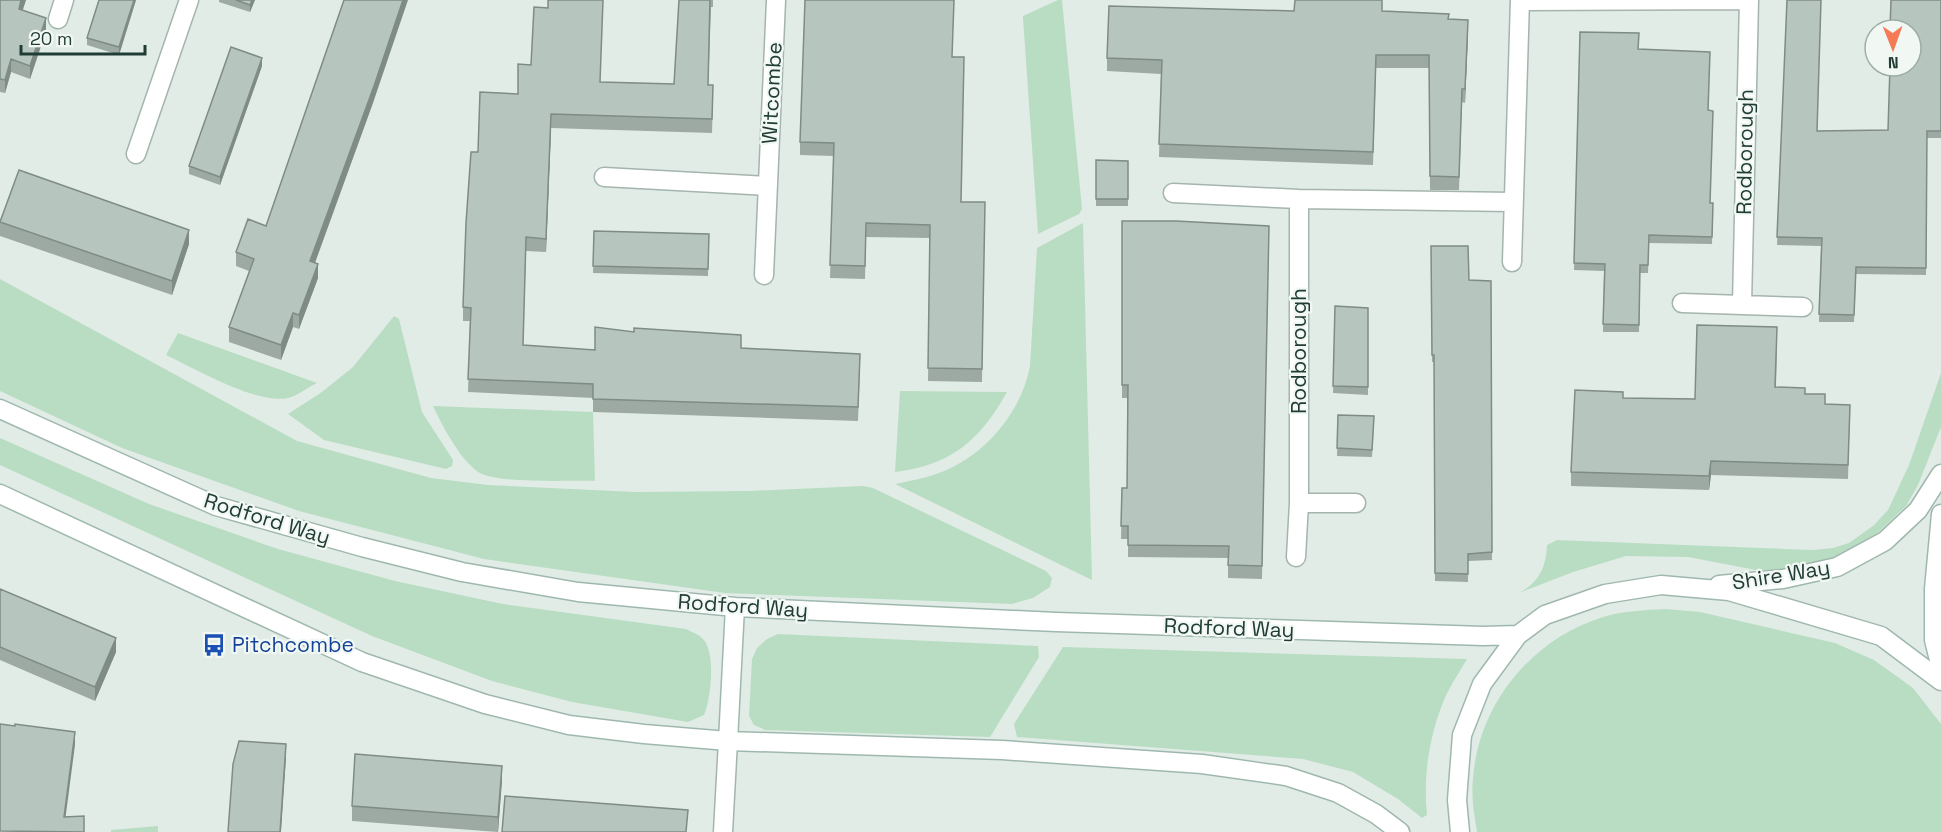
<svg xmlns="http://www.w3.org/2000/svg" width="1941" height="832" viewBox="0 0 1941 832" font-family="'Space Grotesk',sans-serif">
<rect width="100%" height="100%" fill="#e1ece7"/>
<!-- green -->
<path fill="#b9ddc2" d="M1058,0H1062L1082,209L1079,214L1038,234L1023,18V16Z
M1083,223L1092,580L895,484C908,481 923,479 936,474C982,459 1021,414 1030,366L1037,248Z
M0,279L297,441L431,478L488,485L635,492L748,491L863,486L873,488L1046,571L1052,578L1050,587L1033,598L1012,604L725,593L484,559L299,511L122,448L0,391Z
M394,316L399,319L422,412L453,460L452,466L446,469L324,440L288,414L322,392L353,367Z
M178,333L317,383C308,387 297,396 288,398C257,405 194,368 166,355Z
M1941,373V427L1918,485L1906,506L1868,542L1848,555L1789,571L1756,570L1688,557L1626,556L1573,572L1519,593C1539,582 1546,568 1547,545L1557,540L1813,550L1833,548L1849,543L1874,525L1888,510L1909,465Z
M900,391L1007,392C980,440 952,465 895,472Z
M433,406L593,412L595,481C570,480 500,484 480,473C461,462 442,425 433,406Z
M0,438L149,504L278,549L395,581L503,604L686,629C691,632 699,634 703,639C716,652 711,699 704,715L688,722L572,702L492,681L372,636L0,465Z
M1666,609L1700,612L1835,643L1874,660L1913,688L1941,724V832H1477C1474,814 1471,796 1473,778C1479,703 1532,639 1603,617C1623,611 1645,610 1666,609Z
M778,634L1038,646L1039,657L990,737L765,730L754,725L749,716L752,659L757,648L767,639Z
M1063,647H1064L1467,659C1459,673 1450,686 1444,700C1429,737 1423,776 1427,815L1422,818L1398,799L1353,772L1303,759L1017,737L1014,724Z
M158,826V832H111V830Z"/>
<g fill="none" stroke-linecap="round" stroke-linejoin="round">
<!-- lane casing -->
<g stroke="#a4b4ae" stroke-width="21">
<path id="lane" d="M58,19L64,0"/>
</g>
<!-- street casing -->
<g stroke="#a4b4ae" stroke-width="21">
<path id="street" d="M1520,1L1749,0
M136,154L189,0
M604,177L768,186
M1173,193L1299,199L1513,202
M1512,262L1520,0
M764,275L776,0
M1682,303L1803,307
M1742,304L1749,0
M1299,503H1356
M1296,557L1299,503V199
M723,832L728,741"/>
</g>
<!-- secondary casing -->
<g stroke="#9fb8ae" stroke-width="21">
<path id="secondary" d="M0,409L216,506L362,547L462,572L578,592L735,607L1056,622L1483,636L1518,635
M0,494L362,662L485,704L569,725L644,734L728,741L1002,750L1202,764L1286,776L1338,793L1376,814L1400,832
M1941,514L1934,589V640L1941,668
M1719,585L1783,579L1837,567L1885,541L1918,510L1941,474
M728,741L735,607
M1460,832L1457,800L1462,735L1482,684L1518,635L1545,615L1605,594L1661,585L1729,591L1881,636L1941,681"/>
</g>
<!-- lane -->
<use href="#lane" stroke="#fff" stroke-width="18"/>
<!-- street -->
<use href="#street" stroke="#fff" stroke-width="18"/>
<!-- secondary -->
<use href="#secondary" stroke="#fff" stroke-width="18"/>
</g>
<!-- wall -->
<path fill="#9daaa4" d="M0,0H26L22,10L46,31L30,79L11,72L5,93L0,92Z
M136,0L119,55L87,45V38Z
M219,0H255L250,12L219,2Z
M679,0H713V7H711L709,64L708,85L713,99L712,133L551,128L546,252L526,251L523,345L595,350L741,348L860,368L858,421L593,412V398L468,392L470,321H463V307L478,152L518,94L531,65L548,8L600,82L674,84Z
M1787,0L1817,131L1888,130L1941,0V138H1927L1926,275L1856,274L1854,322H1819L1821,246L1777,245Z
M1382,11L1449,19L1468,34L1465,103L1462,102L1459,190H1430L1429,68H1376L1373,165L1159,157L1161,74L1107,71V58Z
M1580,32L1638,49L1708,110L1710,203H1713L1712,244L1649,243L1648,273H1640L1639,332H1603L1604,271L1574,270Z
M952,57L961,202H985L982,382L928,381L930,238L866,237L865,279L830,278L834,156L800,155V142Z
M262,66L220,185L189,174V166Z
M374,100L315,263L318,278L299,329L293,327L281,360L229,342V327L249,271L236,266V252L266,226Z
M1096,160L1128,161V206H1096Z
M1122,221L1269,226L1262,579L1228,578V558L1128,557V539H1121L1122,488H1127V398H1122Z
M0,222L189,244L172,295L0,236Z
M594,231L709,234L708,276L593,273Z
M1431,246L1469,280L1491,281L1492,560L1468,561V582L1435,581L1434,362H1432Z
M1335,306L1368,308V395L1333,393Z
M1777,341L1776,387L1805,394L1825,404L1850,405L1848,479L1711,475L1709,490L1571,486V472L1623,398L1695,399Z
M1338,415L1374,424L1372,457L1337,456Z
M0,589L116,652L95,701L0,660Z
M502,780L498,832L352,821V806Z"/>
<!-- shaded-wall -->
<path fill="#7f8b86" d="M21,0H26L19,22V9Z
M134,0H136L119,55V47Z
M252,0H255L250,12V5Z
M403,0H408L374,100L310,276V261Z
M46,18V31L30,79V66Z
M1468,20V34L1465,103V89Z
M262,58V66L220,185V177Z
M11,59V72L5,93V80Z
M551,114V128L546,252V239Z
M189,230V244L172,295V281Z
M318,264V278L299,329V315Z
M293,313V327L281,360V345Z
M1711,461V475L1709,490V476Z
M116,638V652L95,701V687Z
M75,732V745L64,829V817Z
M286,744V758L281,832H280Z
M502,766V780L498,832V817Z"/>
<!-- building -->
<path fill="#b6c6bf" stroke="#7f8b86" stroke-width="1.5" d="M0,0H21L19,9L46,18L30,66L11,59L5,80L0,79Z
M99,0H134L119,47L87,38Z
M236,0H252L250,5Z
M344,0H403L374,86L310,261L318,264L299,315L293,313L281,345L229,327L254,259L236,252L248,219L266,226Z
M548,0H603L600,82L674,84L679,0H710L708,85H713L712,119L551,114L546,239L526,237L523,345L595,350V327L634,332V328L741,335V348L860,354L858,407L593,399V384L468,379L471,308L463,307L466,223L471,152H478L480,92L518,94V64L531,65L534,7L548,8Z
M805,0H954L952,57H964L961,202H985L982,369L928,368L930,225L866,223L865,266L830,265L834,143L800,142Z
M1295,0H1382V11L1449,14L1448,19L1468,20L1465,89H1462L1459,177L1430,176L1429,55H1376L1373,152L1159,144L1162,60L1107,58L1109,6L1294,11Z
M1787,0H1821L1817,131L1888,130L1890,66H1911V30H1890L1891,0H1941V131H1927L1926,268L1856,267L1854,315L1819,314L1822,238L1777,237Z
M1580,32L1639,33L1638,49L1710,52L1708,110L1713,111L1710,203H1713L1712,237L1649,235L1648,265H1640L1639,325L1603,324L1605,264L1574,263Z
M231,47L262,58L220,177L189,166Z
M1096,160L1128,161V199H1096Z
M19,170L189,230L172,281L0,222Z
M1122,221H1176L1269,226L1262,566L1228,565L1229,546L1128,545V526H1121L1122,488H1127L1128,385H1122Z
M594,231L709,234L708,269L593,266Z
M1431,246H1468L1469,280L1491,281L1492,552L1468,554V574L1435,573L1434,355H1432Z
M1335,306L1368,308V387L1333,386Z
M1697,325L1777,327L1775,387L1805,388V394H1825V404L1850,405L1848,465L1711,461L1709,476L1571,472L1575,390L1623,392V398L1695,399Z
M1338,415L1374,416L1372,450L1337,448Z
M0,589L116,638L95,687L0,647Z
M0,724L15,726V724L75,732L64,817L84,816V832L0,831Z
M239,741L286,744L280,832H228L233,764Z
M355,754L502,766L498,817L352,806Z
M505,796L688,810L686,832H502Z"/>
<!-- icons -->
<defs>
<g id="bus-bare" transform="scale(1.8)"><path d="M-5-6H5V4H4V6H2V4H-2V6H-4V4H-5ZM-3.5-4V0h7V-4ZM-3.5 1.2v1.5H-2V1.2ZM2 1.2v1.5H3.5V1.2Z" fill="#1a4fb4" stroke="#f1f8f4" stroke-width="2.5" paint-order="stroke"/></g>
</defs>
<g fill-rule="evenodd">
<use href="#bus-bare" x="214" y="645"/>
</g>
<g text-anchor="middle" stroke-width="4.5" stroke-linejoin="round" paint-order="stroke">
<!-- street labels -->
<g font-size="21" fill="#213c35" stroke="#f1f8f4">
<text transform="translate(772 93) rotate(-87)" y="7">Witcombe</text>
<text transform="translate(1745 152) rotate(-89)" y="7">Rodborough</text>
<text transform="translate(1299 351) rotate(-90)" y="7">Rodborough</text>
<text transform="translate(267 519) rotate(17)" y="7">Rodford Way</text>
<text transform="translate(1781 575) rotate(-9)" y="7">Shire Way</text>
<text transform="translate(743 606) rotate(4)" y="7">Rodford Way</text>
<text transform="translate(1229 628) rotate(2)" y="7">Rodford Way</text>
</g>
<!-- transit labels -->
<g font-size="21" fill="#164399" stroke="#f1f8f4" text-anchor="start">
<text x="232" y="652">Pitchcombe</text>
</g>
</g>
<!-- north arrow -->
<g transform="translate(1893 48) rotate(179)"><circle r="28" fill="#f1f8f4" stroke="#9eada8" stroke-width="1.5"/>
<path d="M0-4.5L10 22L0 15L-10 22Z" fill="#f47b56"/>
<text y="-9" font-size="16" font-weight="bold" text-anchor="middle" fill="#213c35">N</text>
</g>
<!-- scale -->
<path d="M21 45v9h124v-9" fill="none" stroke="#213c35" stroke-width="3"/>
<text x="30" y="45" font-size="18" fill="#213c35" stroke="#f1f8f4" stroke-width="4.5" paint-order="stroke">20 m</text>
</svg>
